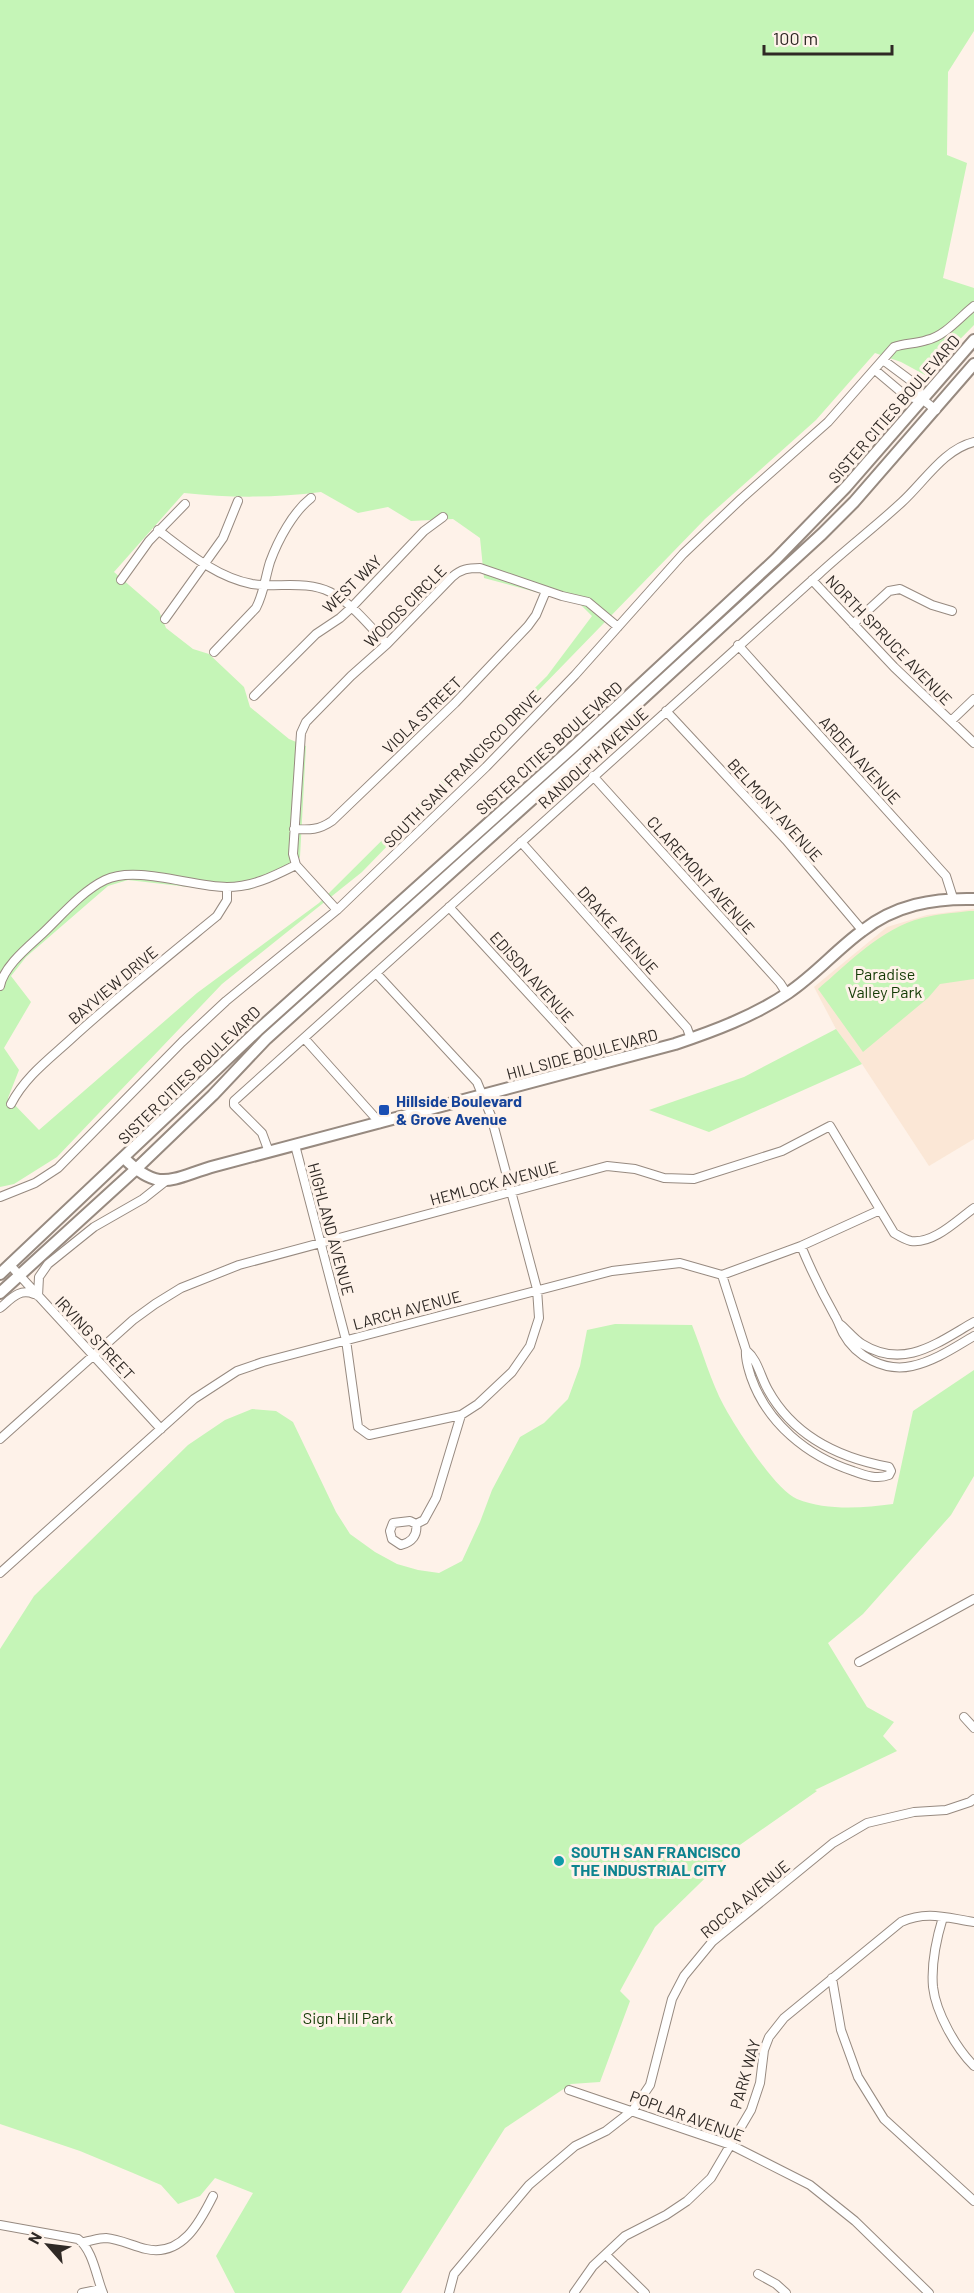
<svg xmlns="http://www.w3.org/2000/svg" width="974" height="2293" viewBox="0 0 974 2293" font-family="Barlow,sans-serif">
<rect width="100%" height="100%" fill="#fef2e9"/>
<!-- built -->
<path fill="#fbe7d6" d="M974,909V1139L929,1166L862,1064L836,1029L814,987L887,927L927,915Z"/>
<!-- green -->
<path fill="#c5f5b7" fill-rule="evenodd" d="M0,0H974V31L948,72L947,155L967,163L943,278L974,288V325L925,375L901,362L875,353L816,420L705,519L362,872L222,984L57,1157L14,1184L0,1187ZM321,492L358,513L388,507L411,521L453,519L480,538L484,578L580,604L592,616L547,676L319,903L197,993L39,1130L8,1098L19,1070L4,1048L31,1002L11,976L26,957L108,886L128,880L215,890H249L288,873L300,857L306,746L289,739L250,707L244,687L209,654L193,649L166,628L159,611L114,572L184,493C230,498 275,498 321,492Z
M969,911H974V979L940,984L928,998L863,1052L818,989C850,962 880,929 922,918C937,914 953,913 969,911Z
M836,1029L862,1064L709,1132L649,1110L744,1077Z
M615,1324L692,1325C702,1350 711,1382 724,1406C736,1428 776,1491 797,1499C827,1511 863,1508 893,1504L913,1411L974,1370V1476L951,1515L863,1614L828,1643L867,1707L894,1722L883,1736L897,1751L815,1790L817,1791L737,1847L655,1927L620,1991L630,2001L600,2082L571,2084L505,2128L401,2293H235L216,2256L253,2193L215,2178L200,2196L178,2204L161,2185L133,2173L80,2151L0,2124V1649L34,1596L188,1445L225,1420L252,1409L276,1411L293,1422L336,1512L350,1534L375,1552L397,1564L418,1570L439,1573L462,1561L480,1522L492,1490L520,1437L544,1423L568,1399L580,1366L587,1330Z"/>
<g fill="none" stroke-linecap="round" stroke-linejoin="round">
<!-- street casing -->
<g stroke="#978a80" stroke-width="10">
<path id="street" d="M883,360L918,386L922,399L936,410
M875,370L907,397L922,399
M158,530C187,552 216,577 252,584C277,588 306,580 330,592C352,603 369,626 387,644
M121,580L149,541L185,504
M812,580L894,667L974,743
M165,619L223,538L238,501
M853,624L889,591L900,589L932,605L952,611
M738,645L946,876L953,898
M214,652L256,608C264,593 265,578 270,562C278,540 293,512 311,498
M254,696L316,634L340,618L351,608L424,531L443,517
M666,711L786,840L862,930
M951,721L974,699
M593,776L780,983L787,994
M294,829C310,830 319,830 332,821L455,703L528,626L536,615L546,591
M521,842L687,1028L691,1039
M449,907L595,1066
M337,910L296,865L293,854L301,733L306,722L351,676L387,644L452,577C461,569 468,568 480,568L562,596L588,602L618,627
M376,973L477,1082L491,1116L537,1289L539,1318L530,1346L512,1372L478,1404L461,1415L436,1498L424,1520L416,1524L410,1521L393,1523L390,1531L392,1539L401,1545C412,1542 418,1535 416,1524
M0,986C4,966 28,947 43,933C61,916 82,891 105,880C136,865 192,887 227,887C253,887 274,876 296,865
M304,1038L380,1123
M11,1104C25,1077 48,1060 70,1040C117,997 167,957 217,916L227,900V887
M295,1145L346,1340L358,1427L369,1435L461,1415
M269,1152L262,1133L234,1105V1101C429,925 624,749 819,574C846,549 875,527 902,502C924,482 944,449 974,442
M0,1197L35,1183L58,1168L182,1042L226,1001L337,910L486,767L575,675L683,554L741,499L828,422L894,347C905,343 916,344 927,340C945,336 960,317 974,306
M801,1246C811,1270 822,1293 835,1316C838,1321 840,1327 843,1333C856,1357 885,1372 912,1366C935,1361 955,1347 974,1336
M10,1265L161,1429
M722,1275L746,1350C745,1360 748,1367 751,1377C767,1423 807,1456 853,1471C864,1475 877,1480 889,1475L891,1471L889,1467C839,1458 794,1437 768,1390C760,1376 758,1360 746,1350
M38,1296L39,1277L48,1264L94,1227L143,1199L167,1180
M0,1308C11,1299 19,1288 34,1294
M841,1325C848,1331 854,1339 862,1344C904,1370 937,1343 974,1322
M0,1439L133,1320L155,1304L181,1288L239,1265L607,1166L635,1169L664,1178L694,1179L782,1151L830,1126L894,1233C899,1236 906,1240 911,1241C934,1244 957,1220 974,1208
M0,1573L194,1399L237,1371L263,1362L612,1271L680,1263L722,1275L801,1246L880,1210
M859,1662L974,1599
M964,1717L974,1728
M943,1917C936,1940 931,1964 933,1987C936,2013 956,2048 974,2066
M832,1978L841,2030L858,2077L884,2119L974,2201
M569,2090L731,2145L810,2185L855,2221L929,2293
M0,2225L78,2239C93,2250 96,2276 103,2293
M83,2242C90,2241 99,2238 106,2238C119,2239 133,2246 146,2249C182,2257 200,2222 213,2196
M606,2255L645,2293
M758,2274L776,2284L786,2293
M82,2293L101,2289
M449,2293L454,2274L529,2185L575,2146L606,2131L633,2110L650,2085L672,1999L684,1976L712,1942L833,1843L867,1823L914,1812L946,1810L970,1802L974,1799
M574,2293L593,2266L625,2236L666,2215L687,2201L711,2178L751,2110L760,2083L764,2050L769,2037L784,2018L901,1922C927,1910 947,1918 974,1922"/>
</g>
<!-- secondary casing -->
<g stroke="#978a80" stroke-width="14">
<path id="secondary" d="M124,1158C160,1194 172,1178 215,1166L675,1044C714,1031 754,1016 788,993C815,975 836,950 862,931C895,905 933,898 974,899
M0,1274L258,1030L571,749L776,559L846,487L974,340
M0,1293L135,1170L213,1095L266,1039L578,758L822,534L854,502L974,364"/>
</g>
<!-- street -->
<use href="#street" stroke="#fff" stroke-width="8"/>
<!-- secondary -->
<use href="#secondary" stroke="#fff" stroke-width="10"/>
</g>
<!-- markers -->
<rect fill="#1a4fb4" stroke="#fef2e9" stroke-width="2" x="378" y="1104" width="12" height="12" rx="3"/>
<circle fill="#0f9aa8" stroke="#fef2e9" stroke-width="2" cx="559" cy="1861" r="6"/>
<g text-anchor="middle" stroke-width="6" stroke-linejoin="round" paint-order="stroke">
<!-- street labels -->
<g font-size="16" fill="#2f2925" stroke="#fef2e9">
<text transform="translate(894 409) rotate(-49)" y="6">SISTER CITIES BOULEVARD</text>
<text transform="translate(352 584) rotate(-44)" y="6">WEST WAY</text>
<text transform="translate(405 606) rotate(-45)" y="6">WOODS CIRCLE</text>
<text transform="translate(889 640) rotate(46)" y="6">NORTH SPRUCE AVENUE</text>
<text transform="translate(422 715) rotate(-44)" y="6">VIOLA STREET</text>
<text transform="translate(549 748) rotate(-42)" y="6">SISTER CITIES BOULEVARD</text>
<text transform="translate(593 758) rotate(-42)" y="6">RANDOLPH AVENUE</text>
<text transform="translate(860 760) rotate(48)" y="6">ARDEN AVENUE</text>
<text transform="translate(462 769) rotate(-45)" y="6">SOUTH SAN FRANCISCO DRIVE</text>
<text transform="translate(775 810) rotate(48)" y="6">BELMONT AVENUE</text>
<text transform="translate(701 875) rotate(48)" y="6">CLAREMONT AVENUE</text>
<text transform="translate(618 930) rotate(48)" y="6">DRAKE AVENUE</text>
<text transform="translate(532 977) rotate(48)" y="6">EDISON AVENUE</text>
<text transform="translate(113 985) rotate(-40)" y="6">BAYVIEW DRIVE</text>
<text transform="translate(582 1054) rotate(-15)" y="6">HILLSIDE BOULEVARD</text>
<text transform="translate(189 1075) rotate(-44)" y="6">SISTER CITIES BOULEVARD</text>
<text transform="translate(494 1183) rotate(-15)" y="6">HEMLOCK AVENUE</text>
<text transform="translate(331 1229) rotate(75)" y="6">HIGHLAND AVENUE</text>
<text transform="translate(407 1310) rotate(-15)" y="6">LARCH AVENUE</text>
<text transform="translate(95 1338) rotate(47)" y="6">IRVING STREET</text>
<text transform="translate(745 1899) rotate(-40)" y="6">ROCCA AVENUE</text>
<text transform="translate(745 2074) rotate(-74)" y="6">PARK WAY</text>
<text transform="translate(687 2116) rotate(20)" y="6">POPLAR AVENUE</text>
</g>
<!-- park labels -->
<g font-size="16" fill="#133a04" stroke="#fef2e9">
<text x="885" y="980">Paradise<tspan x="885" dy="18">Valley Park</tspan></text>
<text x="348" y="2024">Sign Hill Park</text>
</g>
<!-- transit labels -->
<g font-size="16" font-weight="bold" fill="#164399" stroke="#fef2e9" text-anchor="start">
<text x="396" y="1107">Hillside Boulevard<tspan x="396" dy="18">&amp; Grove Avenue</tspan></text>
</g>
<!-- culture labels -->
<g font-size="16" font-weight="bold" fill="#0d838f" stroke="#fef2e9" text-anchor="start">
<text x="571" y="1858">SOUTH SAN FRANCISCO<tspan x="571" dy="18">THE INDUSTRIAL CITY</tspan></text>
</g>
</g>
<!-- north arrow -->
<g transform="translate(48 2245) rotate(298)" stroke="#fef2e9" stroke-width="4.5" paint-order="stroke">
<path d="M0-4.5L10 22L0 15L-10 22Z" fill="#2f2925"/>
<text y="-9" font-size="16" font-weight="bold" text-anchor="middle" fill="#2f2925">N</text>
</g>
<!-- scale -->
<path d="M764 45v9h128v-9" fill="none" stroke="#2f2925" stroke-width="3"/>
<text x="773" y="45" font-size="18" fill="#2f2925" stroke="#fef2e9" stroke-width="4.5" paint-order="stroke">100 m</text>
</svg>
